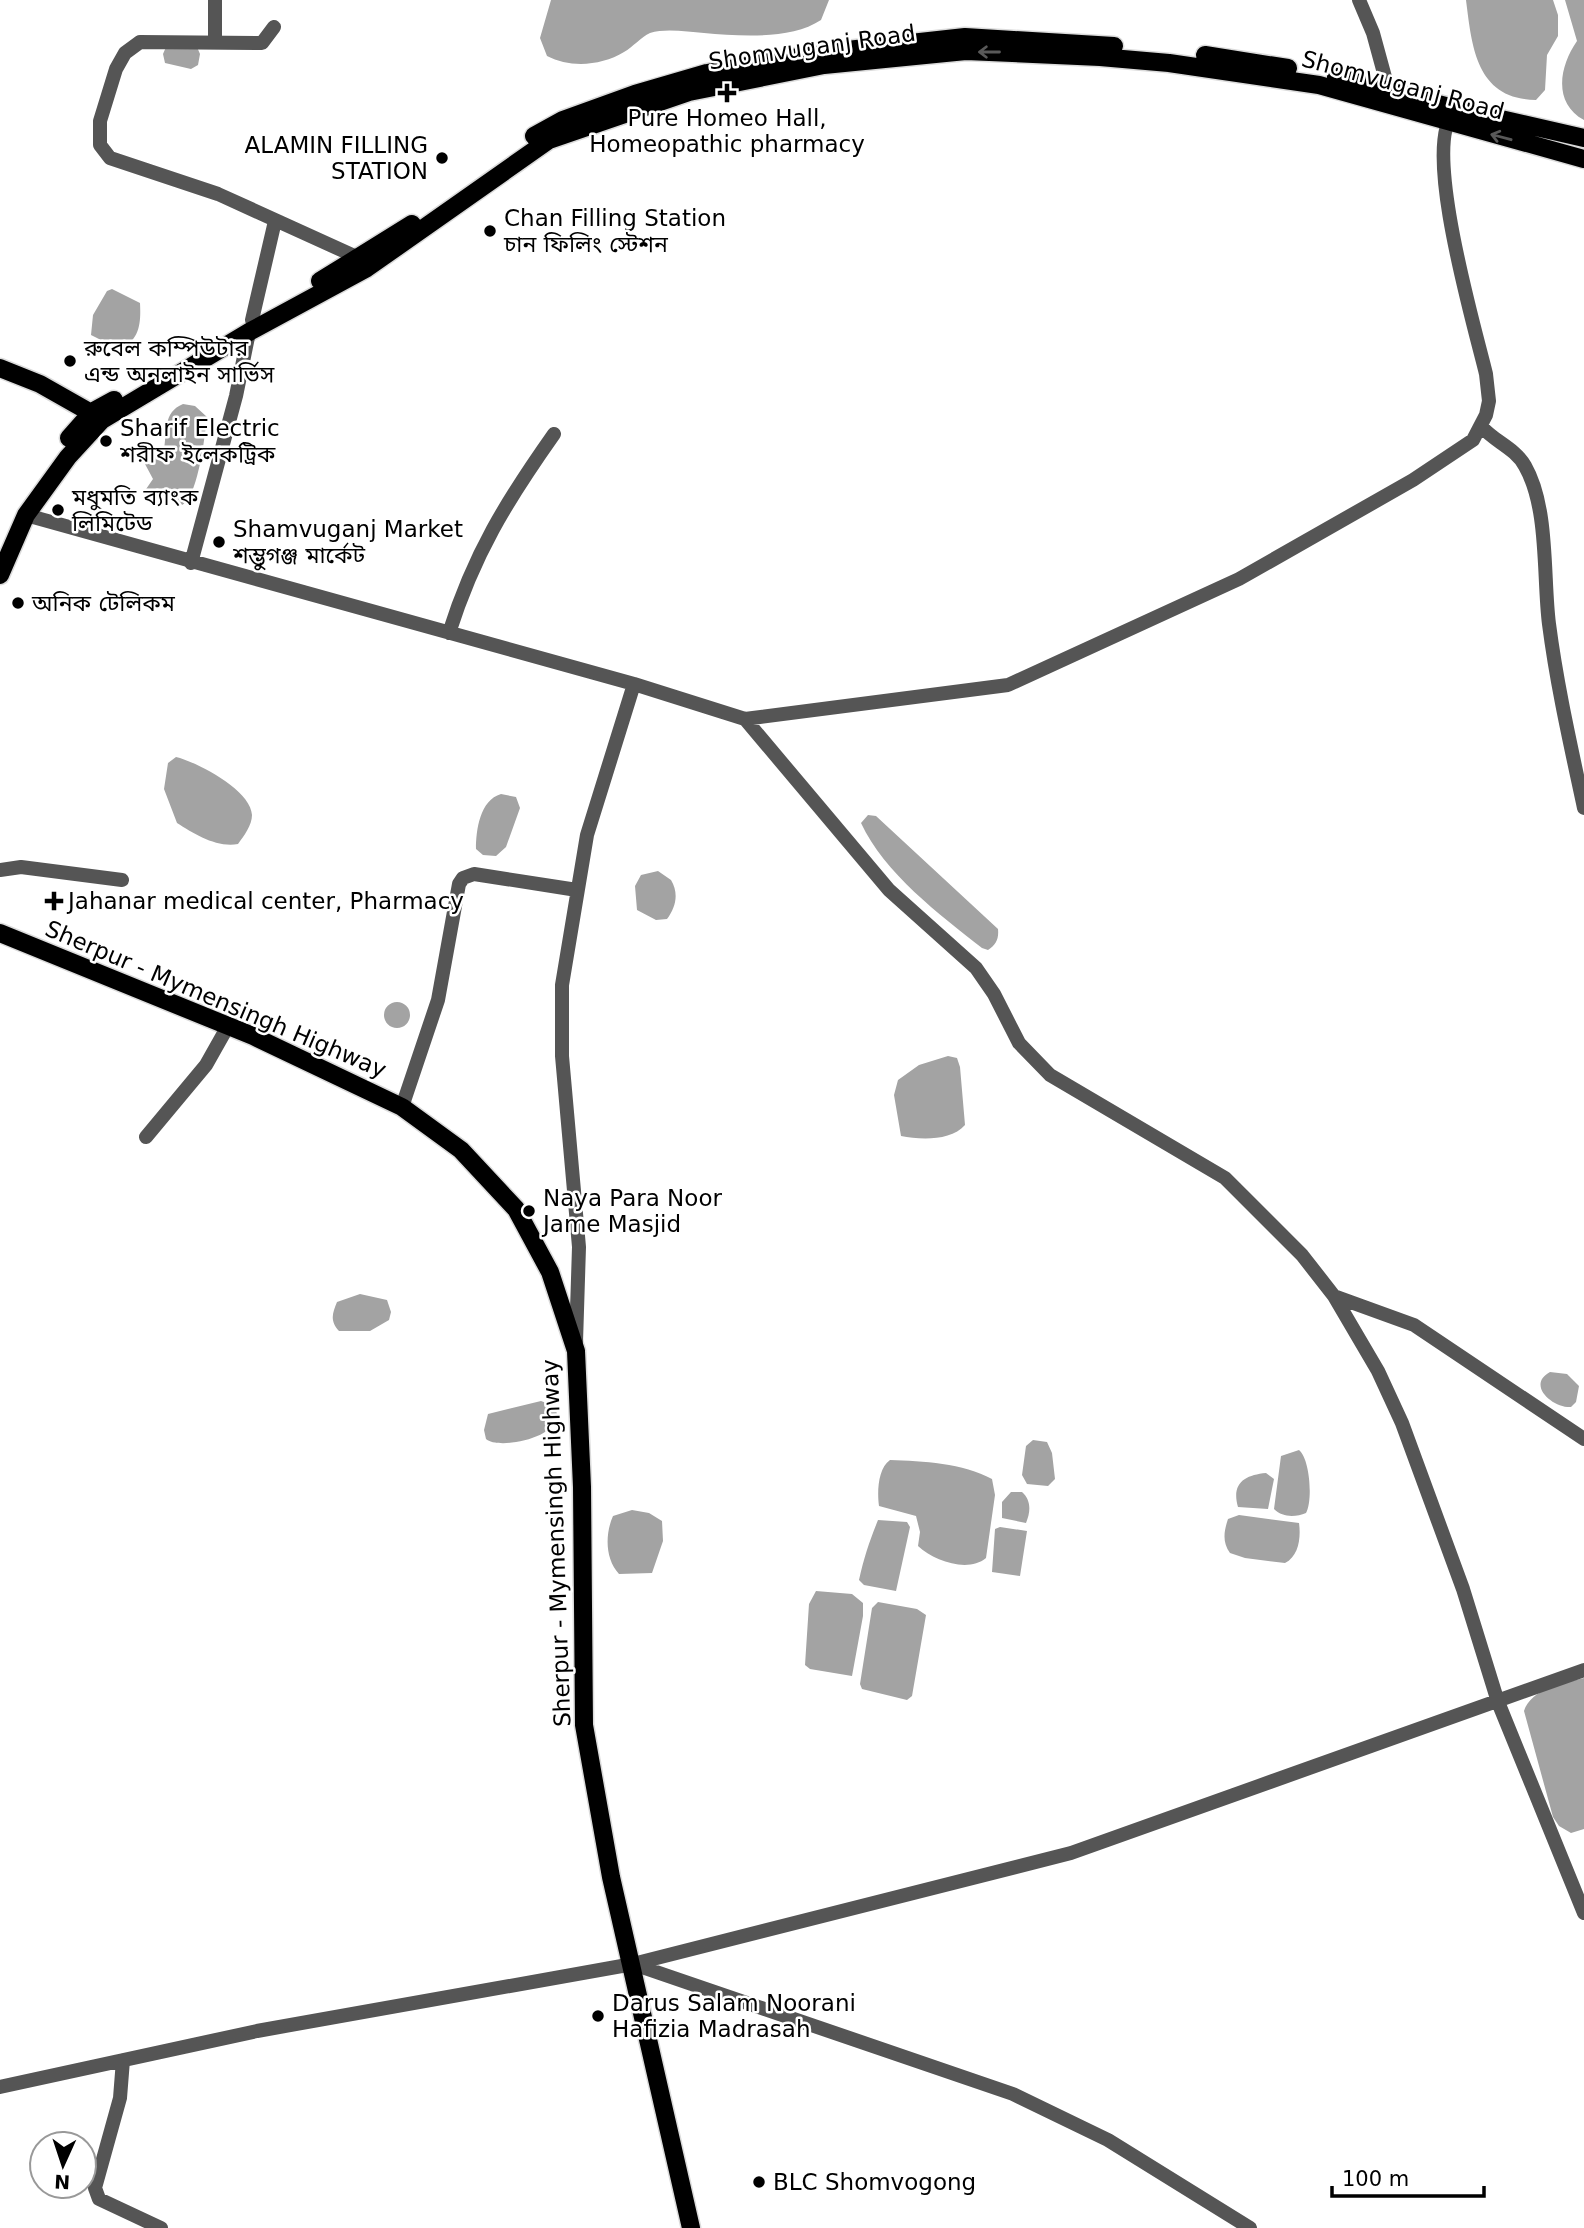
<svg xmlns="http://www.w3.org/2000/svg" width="1584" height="2228" viewBox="0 0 1584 2228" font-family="'DejaVu Sans','Noto Sans Bengali',sans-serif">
<rect width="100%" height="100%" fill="#fff"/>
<!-- water -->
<path fill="#a3a3a3" d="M551,0H829L821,20C791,40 740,36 704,33C688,32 666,28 650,33C641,37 633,47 624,52C601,66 570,68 547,56L540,38Z
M1466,0H1553L1558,15V36L1547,55L1545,90L1536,100C1476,99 1472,47 1466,0Z
M1565,0H1584V120C1553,103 1559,67 1577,41Z
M166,47H197L200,54L198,65L191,69L165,63L163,54Z
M112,289L140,303C141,323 140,341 119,349L91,335L93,315L107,291Z
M183,404L195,406L207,417C205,435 198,498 182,505L170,495L150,498L144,492L153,479L145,464L149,457L164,450C167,432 163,412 183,404Z
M176,757C197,762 251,790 252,815C252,825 244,836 238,844C217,848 194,834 177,823L164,789L168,763Z
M501,794L516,797L520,808L506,847L496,856L483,855L476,849C476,830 480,800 501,794Z
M868,815L876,816L998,929C999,939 996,945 988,950L982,948C940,915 884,873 861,823Z
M658,871L671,880C679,893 676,907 667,919L656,920L637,910L635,886L641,875Z
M384 1015a13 13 0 1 1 26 0a13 13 0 1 1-26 0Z
M948,1056L957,1058L960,1067L965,1125C951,1141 921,1140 901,1136L894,1095L898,1080L919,1065Z
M360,1294L387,1300L391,1312L389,1320L370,1331H339C330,1321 332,1314 337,1302Z
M1550,1372L1567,1374L1579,1386L1576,1402L1571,1407C1553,1408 1526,1385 1550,1372Z
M541,1401L554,1406C572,1436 499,1451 486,1439L484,1430L488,1414Z
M1033,1440L1047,1442L1052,1453L1055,1479L1048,1486L1027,1484L1022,1475L1026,1446Z
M1299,1450C1310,1459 1313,1500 1306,1513C1296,1517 1283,1518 1274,1509L1281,1456Z
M890,1460C923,1461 963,1463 992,1479L995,1495L986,1558C968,1573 934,1561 918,1546L920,1532L916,1516L879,1506C877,1492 878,1468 890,1460Z
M1266,1473L1274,1479L1268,1509L1238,1507C1231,1483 1245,1475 1266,1473Z
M1011,1492H1022C1031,1500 1031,1511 1026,1523L1002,1518V1502Z
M632,1510L649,1513L662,1521L663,1541L652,1573L619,1574C605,1559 605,1534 613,1516Z
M1239,1515L1299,1523C1301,1537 1299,1556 1285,1563L1245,1558L1230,1553C1222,1542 1224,1531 1228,1519Z
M878,1520L907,1522L910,1527L896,1591L864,1585L859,1580C864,1557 870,1540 878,1520Z
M1000,1527L1027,1531L1020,1576L992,1572L995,1529Z
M816,1591L852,1594L863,1603V1616L852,1676L810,1669L805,1665L809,1604Z
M878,1602L917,1609L926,1615L912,1696L907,1700L862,1689L860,1684L872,1608Z
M1584,1678V1829L1571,1833L1559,1826L1553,1817L1524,1711C1531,1689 1563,1683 1584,1678Z"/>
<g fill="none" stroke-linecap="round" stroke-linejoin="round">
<!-- major casing -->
<g stroke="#dbdbdb" stroke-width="21">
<path id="major" d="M1205,55L1288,68
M1336,77L1457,109L1584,138
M534,136L563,120L635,94L707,73L820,53L965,37L1114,46
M320,281L412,224
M0,368L40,384L100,418
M69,438L92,412L114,400
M0,575L26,515L68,457L102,420L249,332L367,268L549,140L689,92L824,65L966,51L1100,57L1169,63L1319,85L1584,159
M0,933L253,1036L402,1107L461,1150L516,1209L550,1272L576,1351L582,1487L584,1725L611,1877L691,2228"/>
</g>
<!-- minor -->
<path stroke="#555" stroke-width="14" d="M1359,0L1373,33L1388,88
M274,27L262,43L140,42L125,53L116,69L100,121V145L110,158L218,194L359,258
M215,41V0
M252,320L275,221
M1482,427C1495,442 1515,448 1525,466C1549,508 1543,577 1549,624C1557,686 1571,747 1584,808
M26,515L634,684L745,719L1008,685L1239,579L1413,480L1473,440L1486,415L1489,401L1486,374C1475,328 1421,144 1454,113
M191,563L236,396L249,332
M449,633C474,554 506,502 554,434
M745,719L889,890L976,968L994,994L1019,1043L1050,1075L1225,1178L1302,1255L1334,1296L1414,1325L1584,1439
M0,870L21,867L122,880
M402,1107L438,1000L459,884L463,878L474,874L577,890
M146,1137L206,1065L228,1026
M1334,1296L1378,1371L1402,1423L1463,1589L1498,1702L1584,1913
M576,1342L579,1247L562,1056V985L587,835L634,684
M633,1964L1013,2094L1108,2140L1250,2228
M123,2060L120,2098L95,2188L99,2199L161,2228
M0,2087L257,2031L633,1964L1071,1853L1584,1670"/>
<!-- major -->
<use href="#major" stroke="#000" stroke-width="18"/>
</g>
<!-- one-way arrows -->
<defs><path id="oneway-shaft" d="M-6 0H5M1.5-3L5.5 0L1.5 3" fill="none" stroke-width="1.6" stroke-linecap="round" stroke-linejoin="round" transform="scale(1.75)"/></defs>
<g stroke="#595959">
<use href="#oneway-shaft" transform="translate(989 52) rotate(-180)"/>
<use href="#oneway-shaft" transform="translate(1501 137) rotate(-165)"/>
</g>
<!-- markers -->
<g fill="#000" stroke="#fff" stroke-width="2.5">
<path d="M723.5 82.5h7v7h7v7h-7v7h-7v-7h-7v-7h7z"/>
<circle cx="442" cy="158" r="7"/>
<circle cx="490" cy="231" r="7"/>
<circle cx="70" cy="361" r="7"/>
<circle cx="106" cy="441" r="7"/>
<circle cx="58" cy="510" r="7"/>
<circle cx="219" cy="542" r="7"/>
<circle cx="18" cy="603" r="7"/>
<path d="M50.5 890.5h7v7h7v7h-7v7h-7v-7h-7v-7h7z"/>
<circle cx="529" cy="1211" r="7"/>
<circle cx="598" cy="2016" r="7"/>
<circle cx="759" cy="2182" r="7"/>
</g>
<g text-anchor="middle" stroke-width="5" stroke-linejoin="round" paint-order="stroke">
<!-- street labels -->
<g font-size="23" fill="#000" stroke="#fff">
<text transform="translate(812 47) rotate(-8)" y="8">Shomvuganj Road</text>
<text transform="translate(1403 85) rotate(15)" y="8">Shomvuganj Road</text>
<text transform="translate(216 999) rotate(23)" y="8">Sherpur - Mymensingh Highway</text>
<text transform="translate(556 1543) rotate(-92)" y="8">Sherpur - Mymensingh Highway</text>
</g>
<!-- poi labels -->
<g font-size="23" fill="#000" stroke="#fff" text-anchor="start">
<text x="727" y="126" text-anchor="middle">Pure Homeo Hall,<tspan x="727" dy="26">Homeopathic pharmacy</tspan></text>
<text x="428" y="153" text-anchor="end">ALAMIN FILLING<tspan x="428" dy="26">STATION</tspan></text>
<text x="504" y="226">Chan Filling Station<tspan x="504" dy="26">চান ফিলিং স্টেশন</tspan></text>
<text x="84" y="356">রুবেল কম্পিউটার<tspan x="84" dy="26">এন্ড অনলাইন সার্ভিস</tspan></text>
<text x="120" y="436">Sharif Electric<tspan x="120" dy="26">শরীফ ইলেকট্রিক</tspan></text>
<text x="72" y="505">মধুমতি ব্যাংক<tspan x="72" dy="26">লিমিটেড</tspan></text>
<text x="233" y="537">Shamvuganj Market<tspan x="233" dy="26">শম্ভুগঞ্জ মার্কেট</tspan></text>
<text x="32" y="611">অনিক টেলিকম</text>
<text x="68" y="909">Jahanar medical center, Pharmacy</text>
<text x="543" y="1206">Naya Para Noor<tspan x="543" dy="26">Jame Masjid</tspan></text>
<text x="612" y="2011">Darus Salam Noorani<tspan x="612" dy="26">Hafizia Madrasah</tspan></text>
<text x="773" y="2190">BLC Shomvogong</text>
</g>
</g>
<!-- north arrow -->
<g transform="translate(63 2165) rotate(183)"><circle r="33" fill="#ffffff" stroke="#999999" stroke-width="2"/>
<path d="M0-5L12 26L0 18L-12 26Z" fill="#000000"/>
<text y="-10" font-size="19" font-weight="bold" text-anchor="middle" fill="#000000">N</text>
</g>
<!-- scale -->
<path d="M1332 2186v10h152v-10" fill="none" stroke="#000000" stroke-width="3.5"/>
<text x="1342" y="2186" font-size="21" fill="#000000" stroke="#ffffff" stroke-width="5" paint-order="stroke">100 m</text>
</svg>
